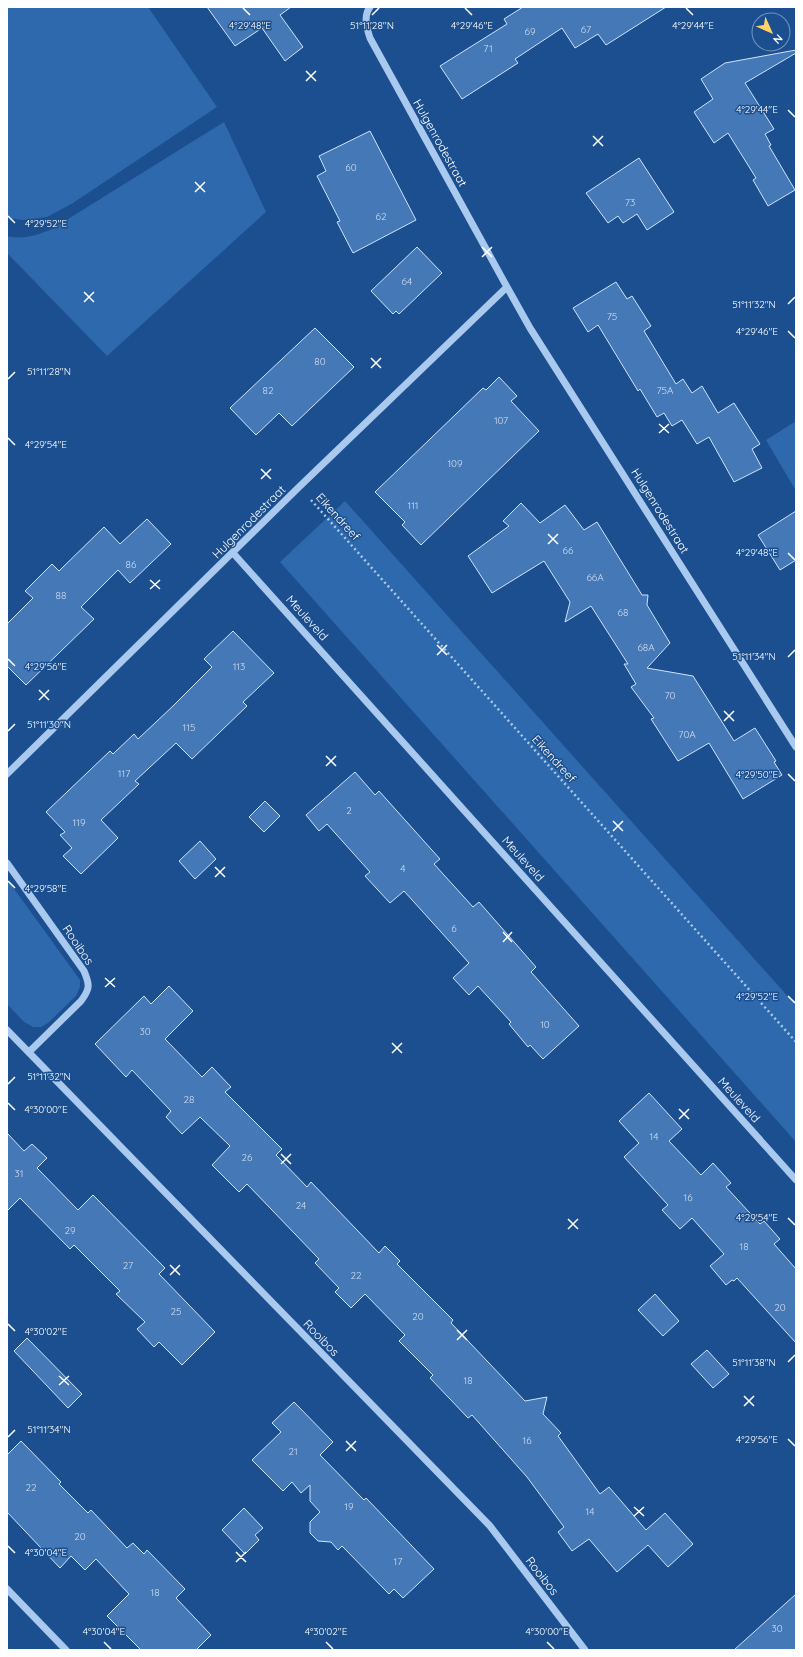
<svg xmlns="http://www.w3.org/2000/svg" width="803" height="1657" viewBox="0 0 803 1657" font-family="Quicksand,sans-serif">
<rect width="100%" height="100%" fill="#1b4f8f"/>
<!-- green -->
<path fill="#2e69ad" d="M7,7H148L217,107L73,203L47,217L23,220L7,218Z
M224,122L266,212L107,356L7,253V236C22,240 38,235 52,229Z
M796,421V491L766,440Z
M345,501L792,1001L796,999V1142L280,562Z
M7,879L80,980V987L76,996L48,1023L41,1027H33L24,1022L7,1004Z"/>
<!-- building -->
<path fill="#4478b7" stroke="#cfe3fa" d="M207,7H291L280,15L303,47L285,61L262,28L235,46Z
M523,7H666L606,45L598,34L575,48L562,28L515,59L518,63L462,99L440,66L507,24L504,19Z
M796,50V53L745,83L774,129L765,134L771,145L769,146L795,190L768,206L753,180L756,178L728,133L714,143L694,112L713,99L701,79L725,63Z
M370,131L416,220L353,253L337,222L340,221L317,176L326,171L319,156Z
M639,158L674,212L647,230L637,214L623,223L618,216L608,223L586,193Z
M417,247L442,273L399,314L396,311L393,314L371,291Z
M616,282L627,299L632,296L651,326L644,331L676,384L683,379L692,393L702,386L718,413L734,403L760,444L752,449L762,468L734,482L709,437L697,444L682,420L672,426L664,413L657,417L640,389L638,391L598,325L588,332L573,308Z
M315,328L354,367L292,426L279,413L256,435L230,408Z
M499,377L517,396L511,401L539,431L421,545L402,525L405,522L375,492L483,388L486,390Z
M521,503L540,523L565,505L584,530L597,522L642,595H648L647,605L670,643L647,668L693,676L734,741L755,728L776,761L774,762L782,775L743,799L709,743L678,761L651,719L654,718L631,687L636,684L624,664H628L591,606L565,622L570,602L544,561L492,593L468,556L509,526L503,521Z
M796,511V560L780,570L758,535Z
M147,519L171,544L130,583L118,570L81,607L94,619L26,685L7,666V624L33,598L25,591L52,564L59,571L104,527L120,544Z
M233,631L274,673L243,702L247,706L192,759L176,743L135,781L139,784L101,820L118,838L81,874L63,856L72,848L60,835L65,832L46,812L110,751L113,754L134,734L138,739L173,706L212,667L204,659Z
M355,772L375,795L379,791L440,859L434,864L473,907L479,902L536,967L531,972L579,1026L543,1059L530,1045L528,1047L509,1024L511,1022L478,986L469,995L453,978L469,963L404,891L390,903L365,876L370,872L327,824L319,831L306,815Z
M265,801L280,816L264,832L249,817Z
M200,841L216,859L195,879L179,861Z
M169,986L193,1011L165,1039L202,1077L212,1067L231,1087L225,1092L282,1149L276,1155L307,1187L311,1182L379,1253L385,1246L400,1261L397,1264L453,1320L451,1323L525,1401L547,1397L543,1414L561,1433L558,1436L600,1494L609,1487L646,1530L665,1513L693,1544L668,1567L648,1545L617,1572L589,1539L572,1551L558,1532L564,1527L527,1477L472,1415L468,1418L430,1378L433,1375L399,1341L405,1335L365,1294L351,1308L335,1292L339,1288L315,1263L319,1259L247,1184L239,1192L212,1165L230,1146L200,1117L182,1134L166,1117L171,1111L132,1070L126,1077L95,1044L144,996L151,1004Z
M649,1093L682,1129L669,1141L701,1175L713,1163L731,1183L726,1187L760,1224L764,1221L780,1239L774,1244L796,1269V1343L737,1278L734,1281L732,1280L726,1285L710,1266L724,1254L692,1218L680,1229L662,1210L668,1205L624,1157L639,1143L619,1121Z
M7,1133L24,1151L32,1144L47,1158L37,1168L78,1210L93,1195L165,1268L159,1274L215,1332L182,1365L159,1342L154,1347L137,1329L145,1322L116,1294L120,1291L74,1245L70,1249L20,1198L7,1211Z
M655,1294L679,1321L663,1336L638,1310Z
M27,1338L82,1394L68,1408L14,1351Z
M707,1350L729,1374L713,1388L691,1364Z
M294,1402L333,1442L320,1455L364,1500L366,1498L434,1569L403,1598L394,1589L389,1594L342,1546L338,1550L331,1542L318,1541L310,1533V1522L320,1512L310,1501V1485L301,1493L292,1482L283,1491L252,1460L281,1432L272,1423Z
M21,1441L61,1482L59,1484L88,1513L91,1510L127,1548L133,1543L144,1554L147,1550L185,1589L176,1598L211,1635L196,1650H141L107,1616L129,1594L96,1559L85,1570L71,1556L60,1568L7,1512V1455Z
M244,1508L263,1528L255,1535L259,1540L245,1554L222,1530Z
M796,1594V1650H734Z"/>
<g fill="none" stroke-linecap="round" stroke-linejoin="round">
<!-- path -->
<path stroke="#a9c9ee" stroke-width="2.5" stroke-dasharray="2 3" stroke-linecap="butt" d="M311,500L796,1042"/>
<!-- minor -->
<path stroke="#a9c9ee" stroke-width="7" d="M507,287L530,328L796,747
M233,553L796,1180
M7,774L299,487L507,287L370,38C367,29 363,16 370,7
M7,863L84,971C90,985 90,989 81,1001L29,1052
M7,1030L490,1526L585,1650
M7,1589L66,1650"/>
</g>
<!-- ticks -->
<path fill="none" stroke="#fff" stroke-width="1.5" d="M243,8L250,15M465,8L472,15M686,8L693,15M372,15L379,8M306,71L316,81M306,81L316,71M788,110L795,117M593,136L603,146M593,146L603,136M195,182L205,192M195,192L205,182M8,216L15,223M482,247L492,257M482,257L492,247M84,292L94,302M84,302L94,292M788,304L795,297M788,331L795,338M371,358L381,368M371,368L381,358M8,379L15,372M659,424L669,433M659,433L669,424M8,438L15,445M261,469L271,479M261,479L271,469M548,534L558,544M548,544L558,534M788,553L795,560M150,580L160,589M150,589L160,580M437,645L447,655M437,655L447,645M788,657L795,650M8,659L15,666M39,690L49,700M39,700L49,690M724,711L734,721M724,721L734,711M8,731L15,724M326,756L336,766M326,766L336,756M788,774L795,781M613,821L623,831M613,831L623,821M215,867L225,877M215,877L225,867M8,881L15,888M503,932L512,942M503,942L512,932M105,978L115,987M105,987L115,978M788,996L795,1003M392,1043L402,1053M392,1053L402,1043M8,1084L15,1077M8,1103L15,1110M679,1109L689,1119M679,1119L689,1109M281,1154L291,1164M281,1164L291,1154M788,1218L795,1225M568,1219L578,1229M568,1229L578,1219M170,1265L180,1275M170,1275L180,1265M8,1324L15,1331M457,1330L467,1340M457,1340L467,1330M788,1362L795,1355M59,1376L69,1385M59,1385L69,1376M744,1396L754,1406M744,1406L754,1396M8,1437L15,1430M788,1439L795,1446M346,1441L356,1451M346,1451L356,1441M634,1507L644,1516M634,1516L644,1507M8,1546L15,1553M236,1552L246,1562M236,1562L246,1552M104,1642L111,1649M326,1642L333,1649M547,1642L554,1649"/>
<g text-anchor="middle" stroke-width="3" stroke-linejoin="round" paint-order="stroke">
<!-- number labels -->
<g font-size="10" fill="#d0dded">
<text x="586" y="33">67</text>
<text x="530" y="35">69</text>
<text x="488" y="52">71</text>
<text x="351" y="171">60</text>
<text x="630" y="206">73</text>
<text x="381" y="220">62</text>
<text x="407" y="285">64</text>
<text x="612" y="320">75</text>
<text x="320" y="365">80</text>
<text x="268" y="394">82</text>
<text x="665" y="394">75A</text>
<text x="501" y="424">107</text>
<text x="455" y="467">109</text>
<text x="413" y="509">111</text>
<text x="568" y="554">66</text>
<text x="131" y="568">86</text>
<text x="595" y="581">66A</text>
<text x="61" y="599">88</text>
<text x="623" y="616">68</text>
<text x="646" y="651">68A</text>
<text x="239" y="670">113</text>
<text x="670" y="699">70</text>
<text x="189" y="731">115</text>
<text x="687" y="738">70A</text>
<text x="124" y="777">117</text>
<text x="349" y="814">2</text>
<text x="79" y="826">119</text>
<text x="403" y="872">4</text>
<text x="454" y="932">6</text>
<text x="545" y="1028">10</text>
<text x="145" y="1035">30</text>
<text x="189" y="1103">28</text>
<text x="654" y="1140">14</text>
<text x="247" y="1161">26</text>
<text x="19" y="1177">31</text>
<text x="688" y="1201">16</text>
<text x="301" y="1209">24</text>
<text x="70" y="1234">29</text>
<text x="744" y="1250">18</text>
<text x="128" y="1269">27</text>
<text x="356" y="1279">22</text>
<text x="780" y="1311">20</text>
<text x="176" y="1315">25</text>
<text x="418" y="1320">20</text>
<text x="468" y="1384">18</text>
<text x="527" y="1444">16</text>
<text x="293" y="1455">21</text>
<text x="31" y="1491">22</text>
<text x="349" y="1510">19</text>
<text x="590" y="1515">14</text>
<text x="80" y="1540">20</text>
<text x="398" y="1565">17</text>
<text x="155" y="1596">18</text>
<text x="777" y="1632">30</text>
</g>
<!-- street labels -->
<g font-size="12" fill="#fff" stroke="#1b4f8f">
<text transform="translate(440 143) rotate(61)" y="4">Hulgenrodestraat</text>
<text transform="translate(660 511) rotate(58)" y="4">Hulgenrodestraat</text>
<text transform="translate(338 517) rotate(48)" y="4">Eikendreef</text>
<text transform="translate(249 522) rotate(-45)" y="4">Hulgenrodestraat</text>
<text transform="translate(307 618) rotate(48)" y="4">Meuleveld</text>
<text transform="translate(554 759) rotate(48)" y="4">Eikendreef</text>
<text transform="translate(523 859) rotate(48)" y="4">Meuleveld</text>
<text transform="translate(78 945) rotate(56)" y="4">Rooibos</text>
<text transform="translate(739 1100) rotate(48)" y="4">Meuleveld</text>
<text transform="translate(321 1338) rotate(46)" y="4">Rooibos</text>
<text transform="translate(542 1576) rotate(52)" y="4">Rooibos</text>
</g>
</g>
<g font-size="10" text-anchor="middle" fill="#fff" stroke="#1b4f8f" stroke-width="3" stroke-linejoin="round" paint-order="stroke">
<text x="250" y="29">4°29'48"E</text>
<text x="372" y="29">51°11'28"N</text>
<text x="472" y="29">4°29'46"E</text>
<text x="693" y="29">4°29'44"E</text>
<text x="757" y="113">4°29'44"E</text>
<text x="46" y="227">4°29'52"E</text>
<text x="754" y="308">51°11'32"N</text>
<text x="757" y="335">4°29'46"E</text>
<text x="49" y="375">51°11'28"N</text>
<text x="46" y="448">4°29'54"E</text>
<text x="757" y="556">4°29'48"E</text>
<text x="754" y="660">51°11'34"N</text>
<text x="46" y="670">4°29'56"E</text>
<text x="49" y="728">51°11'30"N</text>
<text x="757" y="778">4°29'50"E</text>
<text x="46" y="892">4°29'58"E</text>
<text x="757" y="1000">4°29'52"E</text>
<text x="49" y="1080">51°11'32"N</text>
<text x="46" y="1113">4°30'00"E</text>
<text x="757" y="1221">4°29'54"E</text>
<text x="46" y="1335">4°30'02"E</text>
<text x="754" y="1366">51°11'38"N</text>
<text x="49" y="1433">51°11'34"N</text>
<text x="757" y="1443">4°29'56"E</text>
<text x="46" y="1556">4°30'04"E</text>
<text x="104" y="1635">4°30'04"E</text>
<text x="326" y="1635">4°30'02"E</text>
<text x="547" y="1635">4°30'00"E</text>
</g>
<!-- border -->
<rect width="803" height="1657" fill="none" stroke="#ffffff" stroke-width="16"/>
<!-- north arrow -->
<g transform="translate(771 32) rotate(135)"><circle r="19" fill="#1b4f8f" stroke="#7695bc"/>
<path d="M0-3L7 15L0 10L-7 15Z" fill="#ffd166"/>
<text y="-6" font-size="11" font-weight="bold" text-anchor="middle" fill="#ffffff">N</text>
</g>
</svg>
